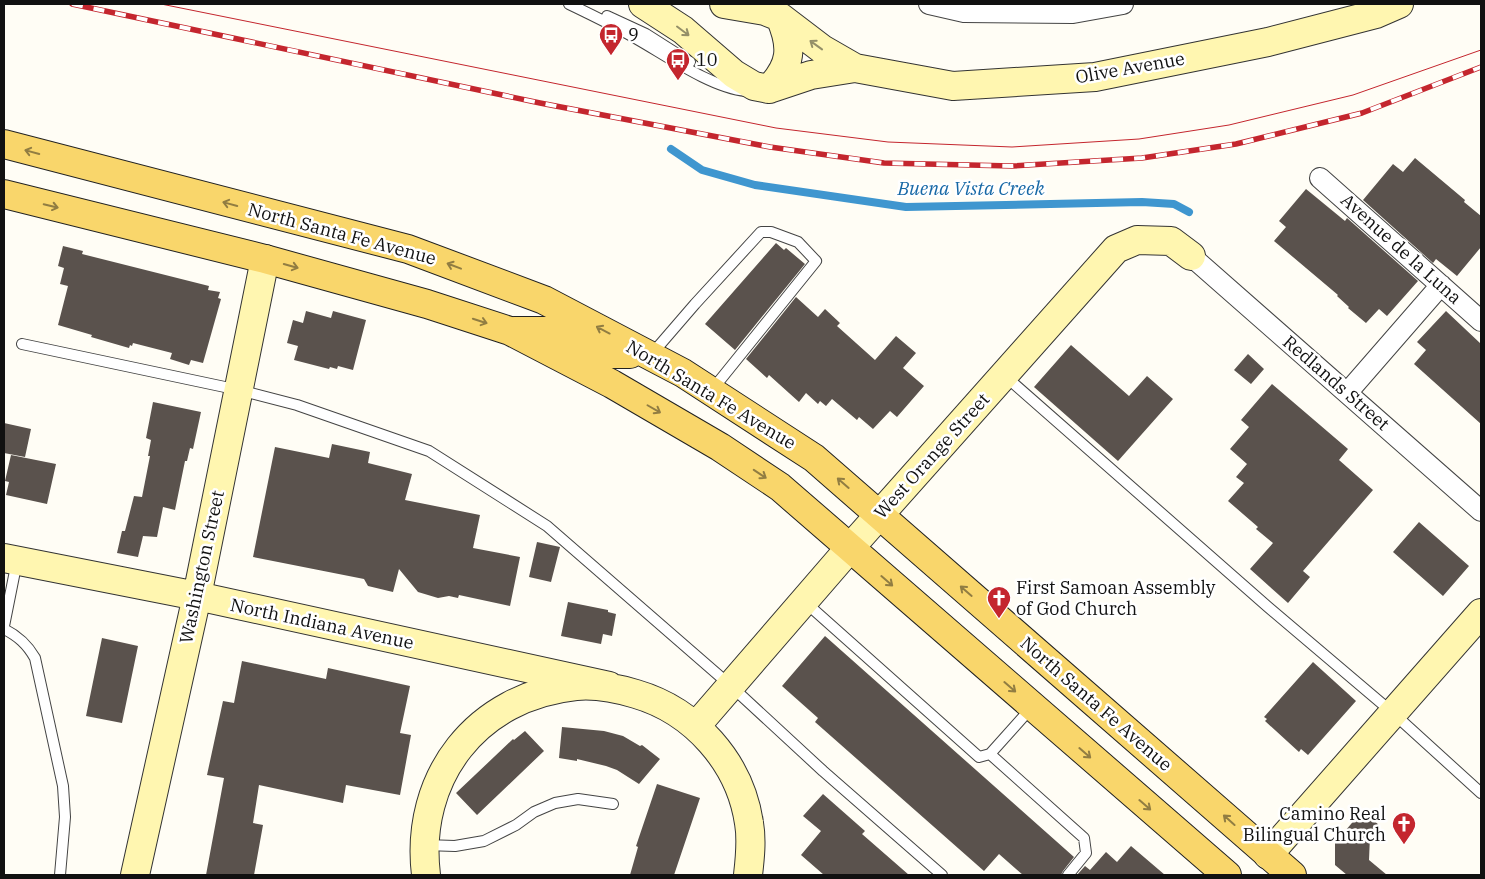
<svg xmlns="http://www.w3.org/2000/svg" width="1485" height="879" viewBox="0 0 1485 879" font-family="'IBM Plex Serif',serif">
<rect width="100%" height="100%" fill="#fffdf5"/>
<g fill="none" stroke-linecap="round" stroke-linejoin="round">
<!-- stream -->
<path stroke="#3f96cf" stroke-width="8" d="M671,149L702,170L755,185L906,207L1142,202L1174,204L1189,212"/>
</g>
<!-- building -->
<path fill="#5a524d" d="M1415,158L1465,200L1464,202L1481,216V247L1457,276L1436,259L1433,263L1363,200L1393,164L1403,172Z
M1306,189L1345,221L1347,218L1418,281L1387,316L1379,309L1366,323L1348,308L1349,307L1337,296L1338,295L1274,241L1286,227L1279,221Z
M776,243L784,250L786,248L805,264L735,350L705,324Z
M63,246L83,251L82,254L209,286L208,290L220,292L218,298L221,299L203,363L191,360L189,365L170,359L172,353L133,343L132,346L130,345L129,348L91,337L92,335L58,325L68,286L60,284L64,268L58,266Z
M796,297L818,317L825,309L840,323L837,326L875,360L896,336L916,353L903,368L924,386L897,417L890,411L873,429L859,417L857,420L832,399L826,406L820,401L818,404L806,393L799,402L769,375L767,378L746,359Z
M306,311L331,318L333,311L366,320L353,370L338,366L337,369L330,367L329,369L294,360L298,346L287,343L293,320L303,323Z
M1446,311L1481,344V424L1414,364L1426,350L1417,342Z
M1071,345L1129,396L1147,376L1173,399L1118,461L1034,387Z
M1248,354L1264,369L1251,384L1234,370Z
M1272,384L1348,449L1339,460L1373,490L1303,571L1310,577L1288,603L1250,569L1273,543L1256,529L1258,527L1228,501L1244,483L1236,477L1247,464L1230,449L1249,427L1241,420Z
M153,402L201,412L193,449L190,448L187,461H185L175,510L163,507L157,537L143,536L138,557L117,553L122,531H125L134,496L142,497L150,456H148L151,440L146,438Z
M4,423L31,429L25,457L4,453Z
M332,444L370,452L368,463L412,474L405,500L480,515L473,548L520,557L510,606L459,595L458,598L449,596L438,598L418,592L399,569L393,592L368,586L364,579L253,557L275,447L329,458Z
M11,455L56,464L47,504L6,495L9,482L5,481Z
M1419,522L1469,566L1443,596L1393,552Z
M537,542L560,547L551,582L529,577Z
M568,602L608,610V612L616,614L612,636L603,634L601,644L561,636Z
M825,636L1074,857L1063,871L1061,875H1023L999,854L984,871L815,722L818,718L782,686Z
M102,638L138,646L122,723L86,716Z
M242,661L326,679L328,668L410,686L400,733L411,735L400,795L346,785L343,803L259,785L253,823L263,825L254,875H206L224,778L207,775L223,701L234,703Z
M1313,662L1356,701L1308,755L1301,749L1299,752L1265,721L1267,719L1264,717Z
M562,727L604,731L623,736L640,746L642,745L660,759L639,784L617,770L606,766L577,759V761L559,758Z
M525,731L544,751L477,815L456,793L513,739L514,740Z
M657,784L700,798L674,875H630L638,847L636,846Z
M823,794L865,831L862,834L909,875H824L801,855L821,831L803,816Z
M1362,811L1379,825L1370,836L1369,860L1387,875H1347L1335,865V843Z
M1131,846L1165,875H1077L1085,866L1090,870L1106,852L1117,862Z"/>
<g fill="none" stroke-linecap="round" stroke-linejoin="round">
<!-- lane casing -->
<g stroke="#444" stroke-width="12">
<path id="lane" d="M569,4C592,15 615,26 637,39C667,56 712,88 746,91
M607,16L646,34L690,62
M22,344L239,390L297,405L429,451L547,526L731,686L823,771L942,875
M651,355L695,304L761,232H771L798,242L816,261L712,390
M1004,375L1268,607L1393,713L1481,793
M805,602L979,757L990,754L1032,707
M4,626L17,561
M4,629C18,636 27,644 35,658L63,786L65,817L60,875
M990,754L1084,838L1086,853L1068,875
M425,845L455,846L484,841L516,825L534,812L555,803L578,799L613,804"/>
</g>
<!-- street casing -->
<g stroke="#444" stroke-width="22">
<path id="street" d="M929,4L964,12L1073,13L1123,4
M1320,178L1481,321
M1191,256L1481,511
M1347,393L1441,285"/>
</g>
<!-- secondary casing -->
<g stroke="#333" stroke-width="30">
<path id="secondary" d="M643,4L683,30L734,74L754,86L769,89L811,75L855,68L953,86L1095,77L1268,42L1376,14L1399,4
M724,4L765,11L780,17L822,49L855,68
M769,89C792,65 793,47 780,17
M4,558L197,596L609,686
M696,726L849,549L1116,249L1137,240L1171,241L1191,256
M1268,855L1481,613
M135,875L197,596L265,259
M426,875C414,777 477,696 576,686C597,684 616,688 636,694C694,711 740,762 749,823C752,840 750,858 748,875"/>
</g>
<!-- primary casing -->
<g stroke="#222" stroke-width="30">
<path id="primary" d="M4,144L408,249L544,300L683,373L814,458L1292,875
M4,194L265,259L427,304L510,331L612,384L720,447L780,487L1227,875
M514,331H561L608,354H630"/>
</g>
<!-- lane -->
<use href="#lane" stroke="#fff" stroke-width="10"/>
<!-- street -->
<use href="#street" stroke="#fff" stroke-width="20"/>
<!-- secondary -->
<use href="#secondary" stroke="#fff6b0" stroke-width="28"/>
<!-- primary -->
<use href="#primary" stroke="#f9d66b" stroke-width="28"/>
<!-- tram -->
<path stroke="#c4262e" stroke-width="1" d="M161,4L776,128L888,142L1012,147L1139,139L1229,125L1353,95L1481,50"/>
<!-- rail casing -->
<g stroke="#c4262e" stroke-width="5.5">
<path id="rail" d="M72,4L540,103L770,147L884,163L1012,166L1142,158L1236,144L1362,113L1481,67"/>
</g>
<!-- rail -->
<use href="#rail" stroke="#fff" stroke-width="4" stroke-dasharray="11" stroke-linecap="butt"/>
</g>
<!-- one-way arrows -->
<defs><path id="oneway-shaft" d="M-6 0H5M1.5-3L5.5 0L1.5 3" fill="none" stroke-width="1.6" stroke-linecap="round" stroke-linejoin="round" transform="scale(1.25)"/></defs>
<g stroke="#948f68">
<use href="#oneway-shaft" transform="translate(683 31) rotate(37)"/>
<use href="#oneway-shaft" transform="translate(816 45) rotate(-144)"/>
</g>
<g stroke="#917d42">
<use href="#oneway-shaft" transform="translate(32 152) rotate(-165)"/>
<use href="#oneway-shaft" transform="translate(230 204) rotate(-165)"/>
<use href="#oneway-shaft" transform="translate(51 206) rotate(13)"/>
<use href="#oneway-shaft" transform="translate(291 266) rotate(16)"/>
<use href="#oneway-shaft" transform="translate(454 266) rotate(-159)"/>
<use href="#oneway-shaft" transform="translate(480 321) rotate(18)"/>
<use href="#oneway-shaft" transform="translate(603 330) rotate(-152)"/>
<use href="#oneway-shaft" transform="translate(654 409) rotate(30)"/>
<use href="#oneway-shaft" transform="translate(760 474) rotate(34)"/>
<use href="#oneway-shaft" transform="translate(843 483) rotate(-139)"/>
<use href="#oneway-shaft" transform="translate(887 581) rotate(41)"/>
<use href="#oneway-shaft" transform="translate(966 591) rotate(-139)"/>
<use href="#oneway-shaft" transform="translate(1010 687) rotate(41)"/>
<use href="#oneway-shaft" transform="translate(1085 753) rotate(41)"/>
<use href="#oneway-shaft" transform="translate(1145 805) rotate(41)"/>
<use href="#oneway-shaft" transform="translate(1229 820) rotate(-138)"/>
</g>
<!-- icons -->
<defs>
<g id="bus-pin" transform="scale(1.25)"><path d="M0 17L-7.5 6A9.5 9.5 0 1 1 7.5 6Z" fill="#c4262e" stroke="#fff"/><path d="M-5-6H5V4H4V6H2V4H-2V6H-4V4H-5ZM-3.5-4V0h7V-4ZM-3.5 1.2v1.5H-2V1.2ZM2 1.2v1.5H3.5V1.2Z" fill="#fff"/></g>
<g id="church-pin" transform="scale(1.25)"><path d="M0 17L-7.5 6A9.5 9.5 0 1 1 7.5 6Z" fill="#c4262e" stroke="#fff"/><path d="M-1.2-6h2.4v3.5h3.3v2.4h-3.3V6h-2.4V-.1h-3.3v-2.4h3.3Z" fill="#fff"/></g>
</defs>
<g fill-rule="evenodd">
<use href="#bus-pin" x="611" y="35"/>
<use href="#bus-pin" x="678" y="60"/>
<use href="#church-pin" x="999" y="598"/>
<use href="#church-pin" x="1404" y="824"/>
</g>
<g text-anchor="middle" stroke-width="5" stroke-linejoin="round" paint-order="stroke">
<!-- poi labels -->
<g font-size="18" fill="#111" stroke="#fff" text-anchor="start">
<text x="628" y="41">9</text>
<text x="696" y="66">10</text>
<text x="1016" y="594">First Samoan Assembly<tspan x="1016" dy="21">of God Church</tspan></text>
<text x="1386" y="820" text-anchor="end">Camino Real<tspan x="1386" dy="21">Bilingual Church</tspan></text>
</g>
<!-- street labels -->
<g font-size="18" fill="#111" stroke="#fff">
<text transform="translate(1130 68) rotate(-10)" y="6">Olive Avenue</text>
<text transform="translate(342 234) rotate(15)" y="6">North Santa Fe Avenue</text>
<text transform="translate(1401 249) rotate(42)" y="6">Avenue de la Luna</text>
<text transform="translate(1336 383) rotate(41)" y="6">Redlands Street</text>
<text transform="translate(711 395) rotate(31)" y="6">North Santa Fe Avenue</text>
<text transform="translate(932 456) rotate(-48)" y="6">West Orange Street</text>
<text transform="translate(202 567) rotate(-78)" y="6">Washington Street</text>
<text transform="translate(322 624) rotate(12)" y="6">North Indiana Avenue</text>
<text transform="translate(1096 704) rotate(41)" y="6">North Santa Fe Avenue</text>
</g>
<!-- water labels -->
<g font-size="19" font-style="italic" fill="#1768a6" stroke="#fff">
<text x="971" y="195">Buena Vista Creek</text>
</g>
</g>
<!-- border -->
<rect width="1485" height="879" fill="none" stroke="#111111" stroke-width="10"/>
</svg>
